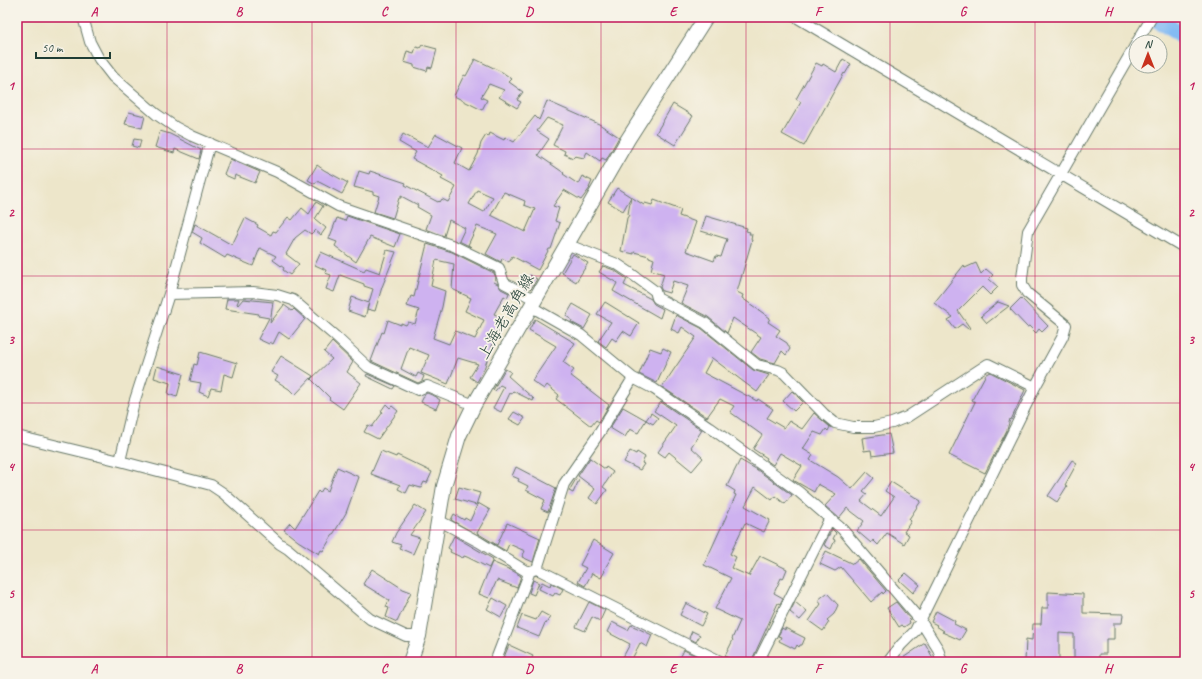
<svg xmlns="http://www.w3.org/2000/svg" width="1202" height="679" viewBox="0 0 1202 679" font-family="Caveat,'Klee One',sans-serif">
<rect width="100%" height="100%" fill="#f7f3e8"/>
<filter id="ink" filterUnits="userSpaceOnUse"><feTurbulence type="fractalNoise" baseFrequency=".025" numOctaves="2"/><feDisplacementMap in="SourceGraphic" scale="8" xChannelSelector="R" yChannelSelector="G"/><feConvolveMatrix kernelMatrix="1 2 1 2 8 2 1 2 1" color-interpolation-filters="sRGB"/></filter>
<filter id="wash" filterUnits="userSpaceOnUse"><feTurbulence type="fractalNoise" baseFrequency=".012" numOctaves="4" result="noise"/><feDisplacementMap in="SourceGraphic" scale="16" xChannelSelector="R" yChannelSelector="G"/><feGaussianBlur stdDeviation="0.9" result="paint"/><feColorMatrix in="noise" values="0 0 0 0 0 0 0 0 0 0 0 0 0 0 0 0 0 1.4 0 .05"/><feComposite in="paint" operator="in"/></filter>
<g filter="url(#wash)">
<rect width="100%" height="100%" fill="#ede6ca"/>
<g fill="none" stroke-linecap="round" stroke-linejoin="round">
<!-- river -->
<path stroke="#84bbf3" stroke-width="18" d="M1154,17L1185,37"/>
</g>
<g id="blocks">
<!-- building -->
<path fill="#ceb2f0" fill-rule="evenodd" d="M422,45L437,49L432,68L428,67L427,71L414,67V65L404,62L407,51L414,53L416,47L420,48Z
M475,59L502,72L512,79L509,82L523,92L517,100L521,102L517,108L499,97L504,90L489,84L481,97L487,100L482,110L454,96L464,75L466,76Z
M843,59L851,64L845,74L844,73L804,146L782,134L801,102L796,99L816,63L822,66L823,64L836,72Z
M547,101L599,124L619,137L606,160L602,158L600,161L587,152L584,158L575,156L573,158L564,154L565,151L553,145L563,125L547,118L537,131L549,139L538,155L564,173L563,174L578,184L582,176L592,181L589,188H590L581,200L564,190L553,206L559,208L555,221L560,223L551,249H549L538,270L512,256L509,262L502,258L501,262L486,254L497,234L477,226L468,245L471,247L459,241L465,228L449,220L444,236L426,229L431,215L417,207L418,205L401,196V198H399L393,218L374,212L379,196L373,194V192L354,187L359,171L369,174L370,171L406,183L405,185L438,202L439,201L440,202L442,199L448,202L456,187L441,179L443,176L412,159L416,152L399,142L403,134L428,147L436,134L462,148L455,163L469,171L478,154L481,143L486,135L489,136L490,133L504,140L505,137L514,142L535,116L539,120ZM477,190L493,197L484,212L469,204ZM504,192L525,201L524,205L535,209L525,232L491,215Z
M673,104L693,116L675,145L656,133Z
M129,112L145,116L142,128L125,124Z
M160,131L170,134L201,150L199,159L175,149L174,153L155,147Z
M134,139L141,140L139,148L132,146Z
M230,159L260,172L255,183L235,175L234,179L225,175L224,174Z
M317,165L324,170L348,183L342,194L317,181L315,184L308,180Z
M617,188L631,197L623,211L608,202Z
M631,197L644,205L645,203L652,205L654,200L681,210L679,216L696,222L686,251L714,261L716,256L721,257L727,239L701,231L706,216L747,228L746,231L750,232L749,234H752L751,240H752L737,292L743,295L742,298L770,318L768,322L780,330L776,336L787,343L790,349L786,355L782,351L775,363L760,359L751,352L761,337L733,318L727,333L708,317L681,303L688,286L673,281L669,293L662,291L660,287L664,274L651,270L654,259L649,257V256L634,252V254L621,251L627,218L629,215L628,214Z
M316,202L323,206L315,219L326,228L321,235L315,230L311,234L305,230L295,238L286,254L299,264L290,275L283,270L284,268L273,260L276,256L260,248L253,266L227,255L225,258L200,243L202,238L192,232L195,224L232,245L245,218L258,225L257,227L271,235L273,231L276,232L288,217L292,220L302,208L309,214Z
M347,216L400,234L395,247L370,237L356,262L335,246L337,242L329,239L337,218L345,221Z
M427,244L452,252L494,273L496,278L494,282L498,284L501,289L509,293L507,298L504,296L494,314L501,317L496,327L500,329L492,346L484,369L477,382L470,377L478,364L458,358L448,384L421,373L429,355L409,347L401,369L416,377L418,373L424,376L422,381L418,383L371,361L382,332L384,333L388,320L401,325V323L406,325L408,322L415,324L419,310L407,306L411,296L414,297ZM436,260L454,264L452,289L471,298L465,311L484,320L475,339L455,331L449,344L433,338L442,307L445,291L431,286Z
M387,250L396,252L382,287L375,311L367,309L373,289L364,286V284L340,275L334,292L326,289L331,275L325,273L326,270L315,265L321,252L364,271L366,268L380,273Z
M573,254L588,263L576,282L562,273Z
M976,263L981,274L986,269L993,275L989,279L998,287L990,295L982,287L958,311L970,328L968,329L962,324L955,329L948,320L953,317L934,303L964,265L965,268Z
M603,266L614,270L627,279L624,285L651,299L654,304L663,309L660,318L613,291L617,283L599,272Z
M530,275L537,279L531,289L524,285Z
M352,297L369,303L365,317L348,311Z
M1021,298L1048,326L1042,332L1039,329L1036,333L1029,326L1027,327L1010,309Z
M227,299H239L237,304L238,305L243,299L273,302L270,323L284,305L292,311L294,309L305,319L289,339L279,332L273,344L270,342L269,344L258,339L269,318L258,316L259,314L225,309Z
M605,302L639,323L631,336L623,331L616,341L612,338L606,347L598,341L611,322L597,314Z
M998,302L1009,306L987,323L981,316Z
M573,304L592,315L584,329L571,322L572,320L566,316Z
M676,315L701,328L753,370L769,375L757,392L712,358L704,373L757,401L758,399L773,409L767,418L784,428L789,421L802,429L814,413L830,427L828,431L826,429L822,435L814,432L803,449L813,455L810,460L838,477L852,489L867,472L874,478L863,491L867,494L861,501L881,516L894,497L885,491L891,482L921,501L909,519L911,521L904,532L909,535L904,544L887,533L878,545L873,540L871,543L857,531L864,521L847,508L839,518L825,506L836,494L818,484L814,492L793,480L802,466L780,453L773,465L766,460L767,458L753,449L762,435L730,412L734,406L720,399L707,417L662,387L696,337L682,327L679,333L671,329Z
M535,319L575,343L563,362L574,370L570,375L609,405L599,422L596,420L591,426L556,399L559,395L547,385L544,389L532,381L556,346L529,330Z
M332,342L353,362L347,372L361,383L343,409L329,399L330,398L311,379L332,359L324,352Z
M650,348L661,352L663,348L671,352L657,383L639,374Z
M200,352L237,363L233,377L224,374L221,390L211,388L208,396L199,392L201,383L190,381L194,364L197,365Z
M281,356L313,376L295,395L289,389L275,380L278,376L271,372Z
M157,366L183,374L177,397L168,394L170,383L154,378Z
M505,369L511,372L508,376L534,399L533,401L513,391L512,394L510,393L501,412L493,408L504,387L500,385L495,391L493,390Z
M990,372L1025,390L1011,420L1010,419L1007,430L985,473L949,455L975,402L972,400L986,374Z
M367,374L395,386L393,389L366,376Z
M792,391L803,402L794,411L783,401Z
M427,393L437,397V398L440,400L436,409L421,402L425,394Z
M661,402L702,430L691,447L703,458L692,471L669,452L665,457L658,452L676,426L654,411Z
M386,404L390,408L392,406L398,411L378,439L364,432L368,425L372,427L383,412L381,411Z
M623,407L646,420L638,433L630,429L625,437L610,428Z
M514,412L525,418L520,425L509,419Z
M651,413L658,418L653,424L646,420Z
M889,434L893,453L872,456L871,450L864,451L862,438Z
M381,451L396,457L397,455L432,472L427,483L424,482L421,488L410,485L406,493L398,489L400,485L371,474Z
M630,451L636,454L637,452L645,457L642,463L644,464L640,470L624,462Z
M590,458L605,469L606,467L613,472L603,487L607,490L597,504L589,498L595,489L578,476Z
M740,460L756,469L792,495L785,504L775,496L772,500L755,487L745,506L770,520L764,532L745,523L730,554L736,557L731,568L749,576L760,556L787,569L783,579L781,578L774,593L783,598L780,604L778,603L751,662H736L725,656L733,640L732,639L740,621L715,609L731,578L704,565L736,495L734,494L735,491L727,486Z
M1072,460L1077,463L1065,485L1067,486L1057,502L1048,496Z
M337,467L359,477L346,513L323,551L321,550L319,554L298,541L284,530L290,523L295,528L318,491L320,493L323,488L328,491Z
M516,467L556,488L548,512L541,509L545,500L526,490L528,486L518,481L519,479L512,476Z
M576,479L579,480L573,493L569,491Z
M459,487L480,493L476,505L455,499Z
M478,503L490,510L477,533L497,545L507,523L540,538L533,562L522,557L525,551L509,544L506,551L451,520L454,514L464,520L465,518L470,521Z
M415,505L426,512L410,535L420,538L413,554L399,548L401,545L392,542L396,533Z
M832,529L836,533L833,539L835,540L831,549L824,545Z
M454,536L493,559L489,568L467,557L464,556L463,558L450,552L451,550L448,548Z
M593,540L614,553L604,570L605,571L601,578L592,573L585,586L578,582L586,568L580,565Z
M826,551L853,564L859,559L886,591L883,594L882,592L871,602L841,567L835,571L820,564Z
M492,562L513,571L521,576L517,588L497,580L489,598L479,594Z
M372,569L403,589L411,592L397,622L386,617L389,608L386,607L389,600L363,584Z
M906,573L920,585L913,593L899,580Z
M533,580L539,583L534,595L529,593Z
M542,582L550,586L551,583L563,589L560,595L555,593L553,596L539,589Z
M1048,592L1083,594V613L1123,614L1122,623H1114V639H1106V654H1099V662H1074V634L1059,633V662H1025L1026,639L1032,640L1033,624H1041L1042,608H1048Z
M827,593L838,605L834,614L827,620L829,622L823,631L809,621L821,604L818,600Z
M493,598L507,606L501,617L487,609Z
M589,602L605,610L600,621L592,617L585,631L576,627Z
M795,602L807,612L800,620L790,612Z
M896,602L910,619L909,620L910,623L904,627L902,625L899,627L887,608Z
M686,603L707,614L701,626L680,615Z
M936,611L955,621L954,624L966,630L960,640L942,632L944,631L936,626L937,625L931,622Z
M541,612L550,617L546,624L545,623L539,637L517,628L522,615L536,620Z
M612,622L628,630L631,625L652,635L647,647L640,643L631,661L623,657L630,644L607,632Z
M782,628L785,630V628L805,638L802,645H800L799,647L797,645L795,649L779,641L781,637L778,636Z
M692,631L700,635L696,642L689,638Z
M925,643L935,662H897Z
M509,645L533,656L530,662H502Z
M684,650L708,662H678Z"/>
</g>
</g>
<g filter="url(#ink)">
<use href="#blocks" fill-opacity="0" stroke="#677868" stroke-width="1"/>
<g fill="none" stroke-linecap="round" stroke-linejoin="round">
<!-- street casing -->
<g stroke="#677868" stroke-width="12">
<path id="street" d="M83,17L90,42L99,59L113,77L156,114L175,127L192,136L277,172L338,206L454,246L499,268L504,283L534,299
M796,17L1185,248
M1137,42L1152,17
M566,244L617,264L629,272L655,291L657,298L705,323L757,365L778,370L784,373L824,414L835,423L853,427H874L892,423L907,417L988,364L1035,387
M169,294L253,292L277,295L293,300L335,336L368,367L418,390L427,386L474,405
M530,306L581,335L633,378L654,389L708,426L799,492L842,529L920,620L938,649L942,662
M17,436L120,461L211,485L223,493L280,544L288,549L370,619L406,636H419
M120,461L133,406L169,294L210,143
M438,520L479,542L529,573
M537,569L564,484L600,432L633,378
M495,662L530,571L537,569L722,662
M758,662L830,518
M888,662L901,645L915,631L1035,387L1063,336L1066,325L1027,293L1022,285V278L1028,231L1136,44"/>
</g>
<!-- secondary casing -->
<g stroke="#677868" stroke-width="16">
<path id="secondary" d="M410,662L419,636L444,486L459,436L474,405L628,139L706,17"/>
</g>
<!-- street -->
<use href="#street" stroke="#fff" stroke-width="10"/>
<!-- secondary -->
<use href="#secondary" stroke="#fff" stroke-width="14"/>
</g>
</g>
<!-- grid -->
<path fill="none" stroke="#c2185b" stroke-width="1" stroke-opacity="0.55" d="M167,17V662M312,17V662M456,17V662M601,17V662M746,17V662M890,17V662M1035,17V662M17,149H1185M17,276H1185M17,403H1185M17,530H1185"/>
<g text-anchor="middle" stroke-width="3.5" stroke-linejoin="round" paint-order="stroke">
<!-- street labels -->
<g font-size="16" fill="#1f3d34" stroke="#f7f3e8">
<text transform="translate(505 316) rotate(-60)" y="6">上海老高角線</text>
</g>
</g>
<!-- margin -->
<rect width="1202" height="679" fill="none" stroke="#f7f3e8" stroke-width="44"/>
<!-- north arrow -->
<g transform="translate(1148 54)"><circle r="19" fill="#f7f3e8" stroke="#a1aaa0"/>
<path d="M0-3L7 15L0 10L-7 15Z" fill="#c8321e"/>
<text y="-6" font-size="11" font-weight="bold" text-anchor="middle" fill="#1f3d34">N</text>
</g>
<!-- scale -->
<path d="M36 52v6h74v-6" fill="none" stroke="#1f3d34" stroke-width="2"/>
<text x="42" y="52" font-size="12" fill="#1f3d34" stroke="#f7f3e8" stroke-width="3" paint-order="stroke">50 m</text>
<rect x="22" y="22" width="1158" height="635" fill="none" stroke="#c2185b" stroke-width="1.5"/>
<g font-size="13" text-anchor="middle" font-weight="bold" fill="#c2185b">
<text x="94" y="16">A</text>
<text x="239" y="16">B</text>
<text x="384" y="16">C</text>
<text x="529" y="16">D</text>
<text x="673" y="16">E</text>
<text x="818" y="16">F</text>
<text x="963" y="16">G</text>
<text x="1108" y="16">H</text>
<text x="11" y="90">1</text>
<text x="1191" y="90">1</text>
<text x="11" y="217">2</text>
<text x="1191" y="217">2</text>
<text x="11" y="344">3</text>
<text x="1191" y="344">3</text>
<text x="11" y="471">4</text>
<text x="1191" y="471">4</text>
<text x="11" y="598">5</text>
<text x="1191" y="598">5</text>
<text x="94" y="673">A</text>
<text x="239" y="673">B</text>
<text x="384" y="673">C</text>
<text x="529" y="673">D</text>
<text x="673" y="673">E</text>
<text x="818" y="673">F</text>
<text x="963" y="673">G</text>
<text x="1108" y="673">H</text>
</g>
</svg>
